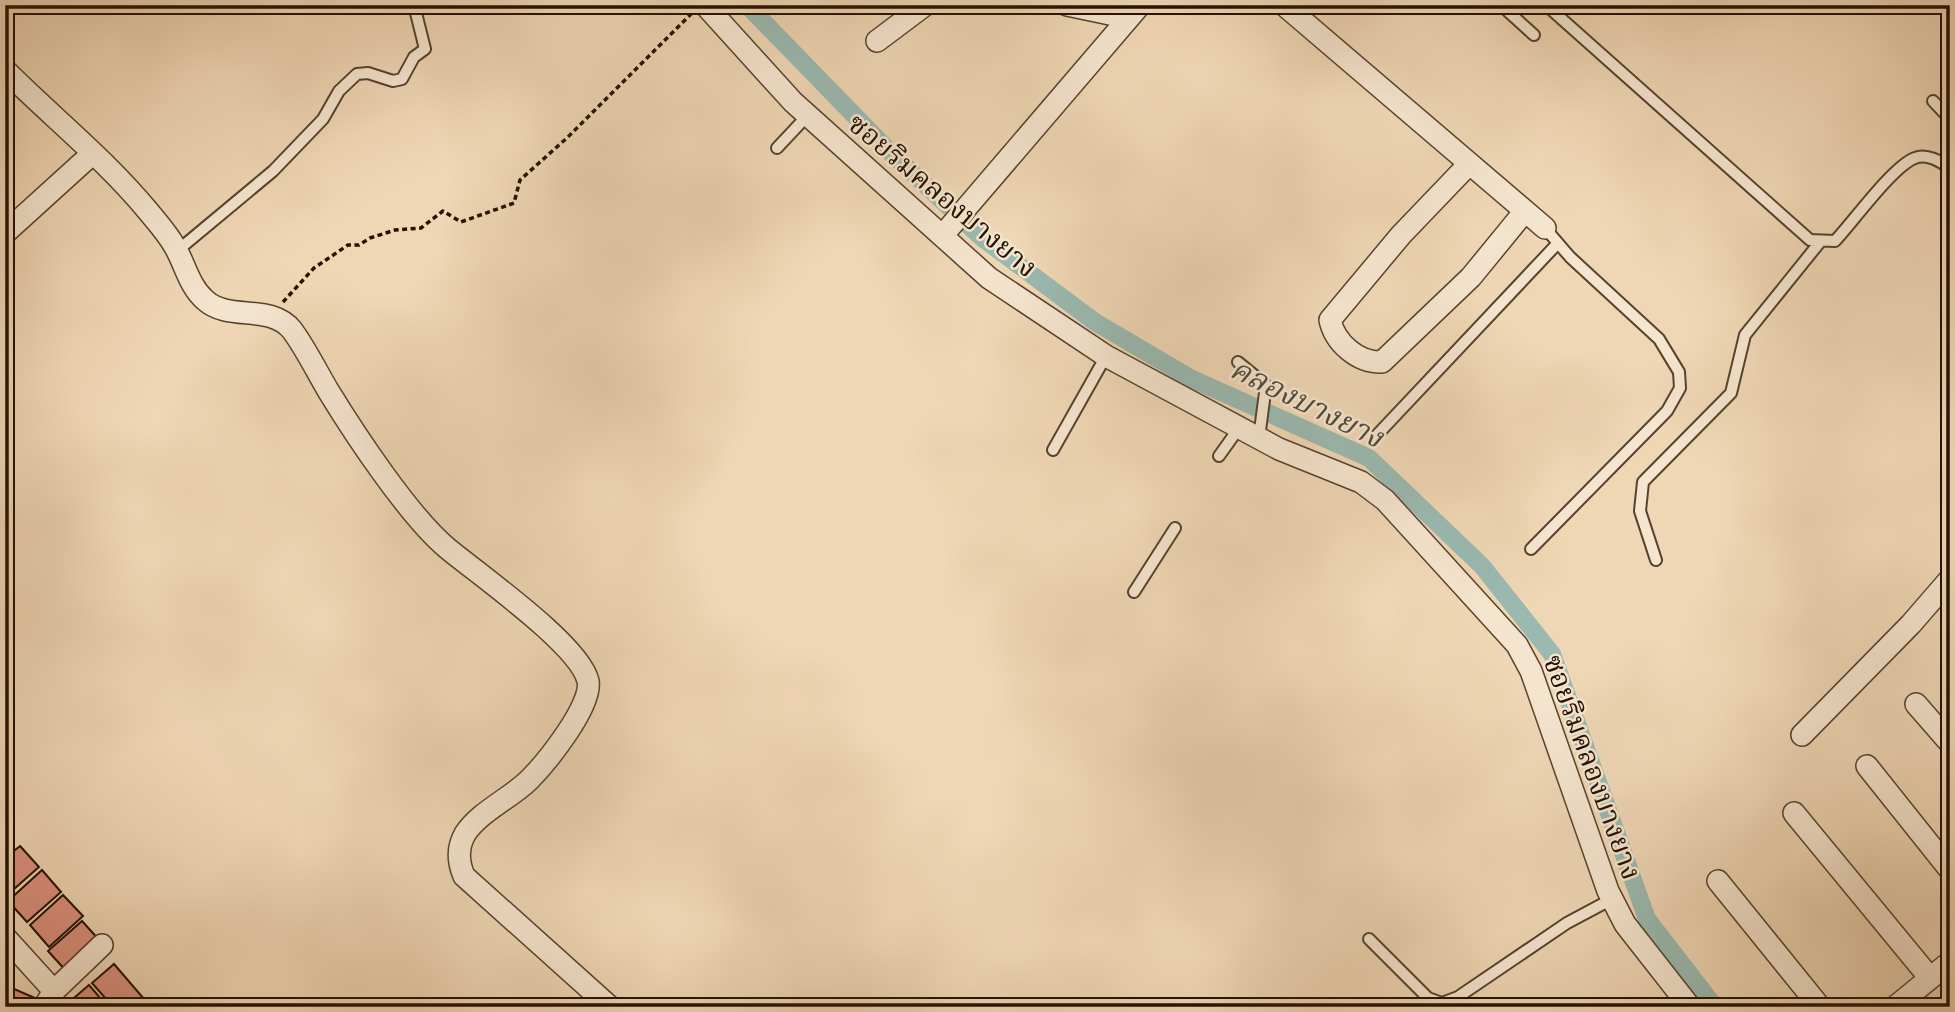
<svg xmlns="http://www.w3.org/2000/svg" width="1955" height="1012" viewBox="0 0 1955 1012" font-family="'IM FELL English','Noto Serif Thai',serif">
<rect width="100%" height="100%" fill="#efd6b4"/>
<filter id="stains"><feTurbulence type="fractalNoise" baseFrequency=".00286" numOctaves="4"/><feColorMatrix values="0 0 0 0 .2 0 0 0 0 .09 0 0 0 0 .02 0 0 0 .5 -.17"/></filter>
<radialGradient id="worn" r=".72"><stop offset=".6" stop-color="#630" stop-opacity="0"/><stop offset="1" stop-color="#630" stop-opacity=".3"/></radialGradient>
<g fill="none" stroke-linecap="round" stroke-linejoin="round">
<!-- canal -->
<path stroke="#9ab9b0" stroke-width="18" d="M747,5L888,150L981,237L1095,322L1192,379L1369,458L1482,566L1552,654L1647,919L1715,1007"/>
</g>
<!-- building -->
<path fill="#da907d" stroke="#231200" stroke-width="2" d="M20,846L39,867L5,897V858Z
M42,870L61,892L27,922L8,901Z
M63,895L83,916L49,947L30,925Z
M82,921L101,942L68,973L48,951Z
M114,964L144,999L135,1007H113L92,983Z
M5,985L35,998L31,1007H5Z
M89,985L108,1007H70L67,1004Z"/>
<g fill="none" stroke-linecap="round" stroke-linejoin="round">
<!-- service casing -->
<g stroke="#56432d" stroke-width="14">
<path id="service" d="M1501,5L1534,35
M1546,5L1810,240L1835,241C1853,222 1893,166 1915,158C1926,153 1941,161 1950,169
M1933,101L1950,119
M777,148L808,115
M177,251L273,171L323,119L339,91L357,74L368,73L393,81L402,79L414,57L425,49L414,5
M1238,362L1266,385L1259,438
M1377,435L1558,243
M1053,450L1106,356
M1219,456L1239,428
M1531,549L1667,411L1680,388L1679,372L1659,339L1570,257L1545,228
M1656,560L1640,511L1643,482L1731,393L1745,335L1820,242
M1134,592L1175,528
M1369,939L1428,998L1442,1003L1458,997L1567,923L1612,899"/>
</g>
<!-- minor casing -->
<g stroke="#56432d" stroke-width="24">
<path id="minor" d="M705,5L793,102L989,278L1106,356L1279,449L1361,482L1385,500L1517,645L1531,671L1608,891L1625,924L1690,1007
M1067,5L1129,18
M1284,5L1545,228
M877,41L925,5
M5,70C52,117 106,160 148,211C157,222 168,234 175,247C185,264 189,286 205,300C229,322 270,303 292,330C306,349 317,372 329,392C356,436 409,516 447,548C478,574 580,645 588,681C593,705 546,763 529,780C511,798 479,812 465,834C457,848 458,862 464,876L610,1007
M1469,164L1401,235L1330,320C1335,343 1358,363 1382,362L1471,277L1525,211
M5,233L92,154
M943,235L1140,5
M1916,704L1950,743
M1802,735L1911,624L1950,579
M1867,766L1950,870
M1794,813L1930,978
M1718,881L1820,1007
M5,937L54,991L44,1007
M54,991L102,945
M1895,1007L1950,962"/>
</g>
<!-- path -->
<path stroke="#231200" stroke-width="3.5" stroke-dasharray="5 3.5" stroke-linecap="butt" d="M283,302L314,268L348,245H359L370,238L395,230L421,228L443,211L461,222L514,203L520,180L568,137L691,14"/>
<!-- service -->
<use href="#service" stroke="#f5e4ce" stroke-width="10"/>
<!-- minor -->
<use href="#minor" stroke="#f5e4ce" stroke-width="21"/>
</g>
<g text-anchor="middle" stroke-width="5" stroke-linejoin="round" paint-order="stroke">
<!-- street labels -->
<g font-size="28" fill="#231200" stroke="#f5e4ce">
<text transform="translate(943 195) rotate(40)" y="10">ซอยริมคลองบางยาง</text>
<text transform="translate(1593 767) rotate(70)" y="10">ซอยริมคลองบางยาง</text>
</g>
<!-- water labels -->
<g font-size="30" font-style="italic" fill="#4d4c3e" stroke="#f5e4ce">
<text transform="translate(1307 403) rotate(26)" y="10">คลองบางยาง</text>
</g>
</g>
<!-- margin -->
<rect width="1955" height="1012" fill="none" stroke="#efd6b4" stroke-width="28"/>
<rect x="7" y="7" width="1941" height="998" fill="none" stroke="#231200" stroke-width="3.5"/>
<rect x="14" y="14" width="1927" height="984" fill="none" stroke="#231200" stroke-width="2"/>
<rect width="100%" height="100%" filter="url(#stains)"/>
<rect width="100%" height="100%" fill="url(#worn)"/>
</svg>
